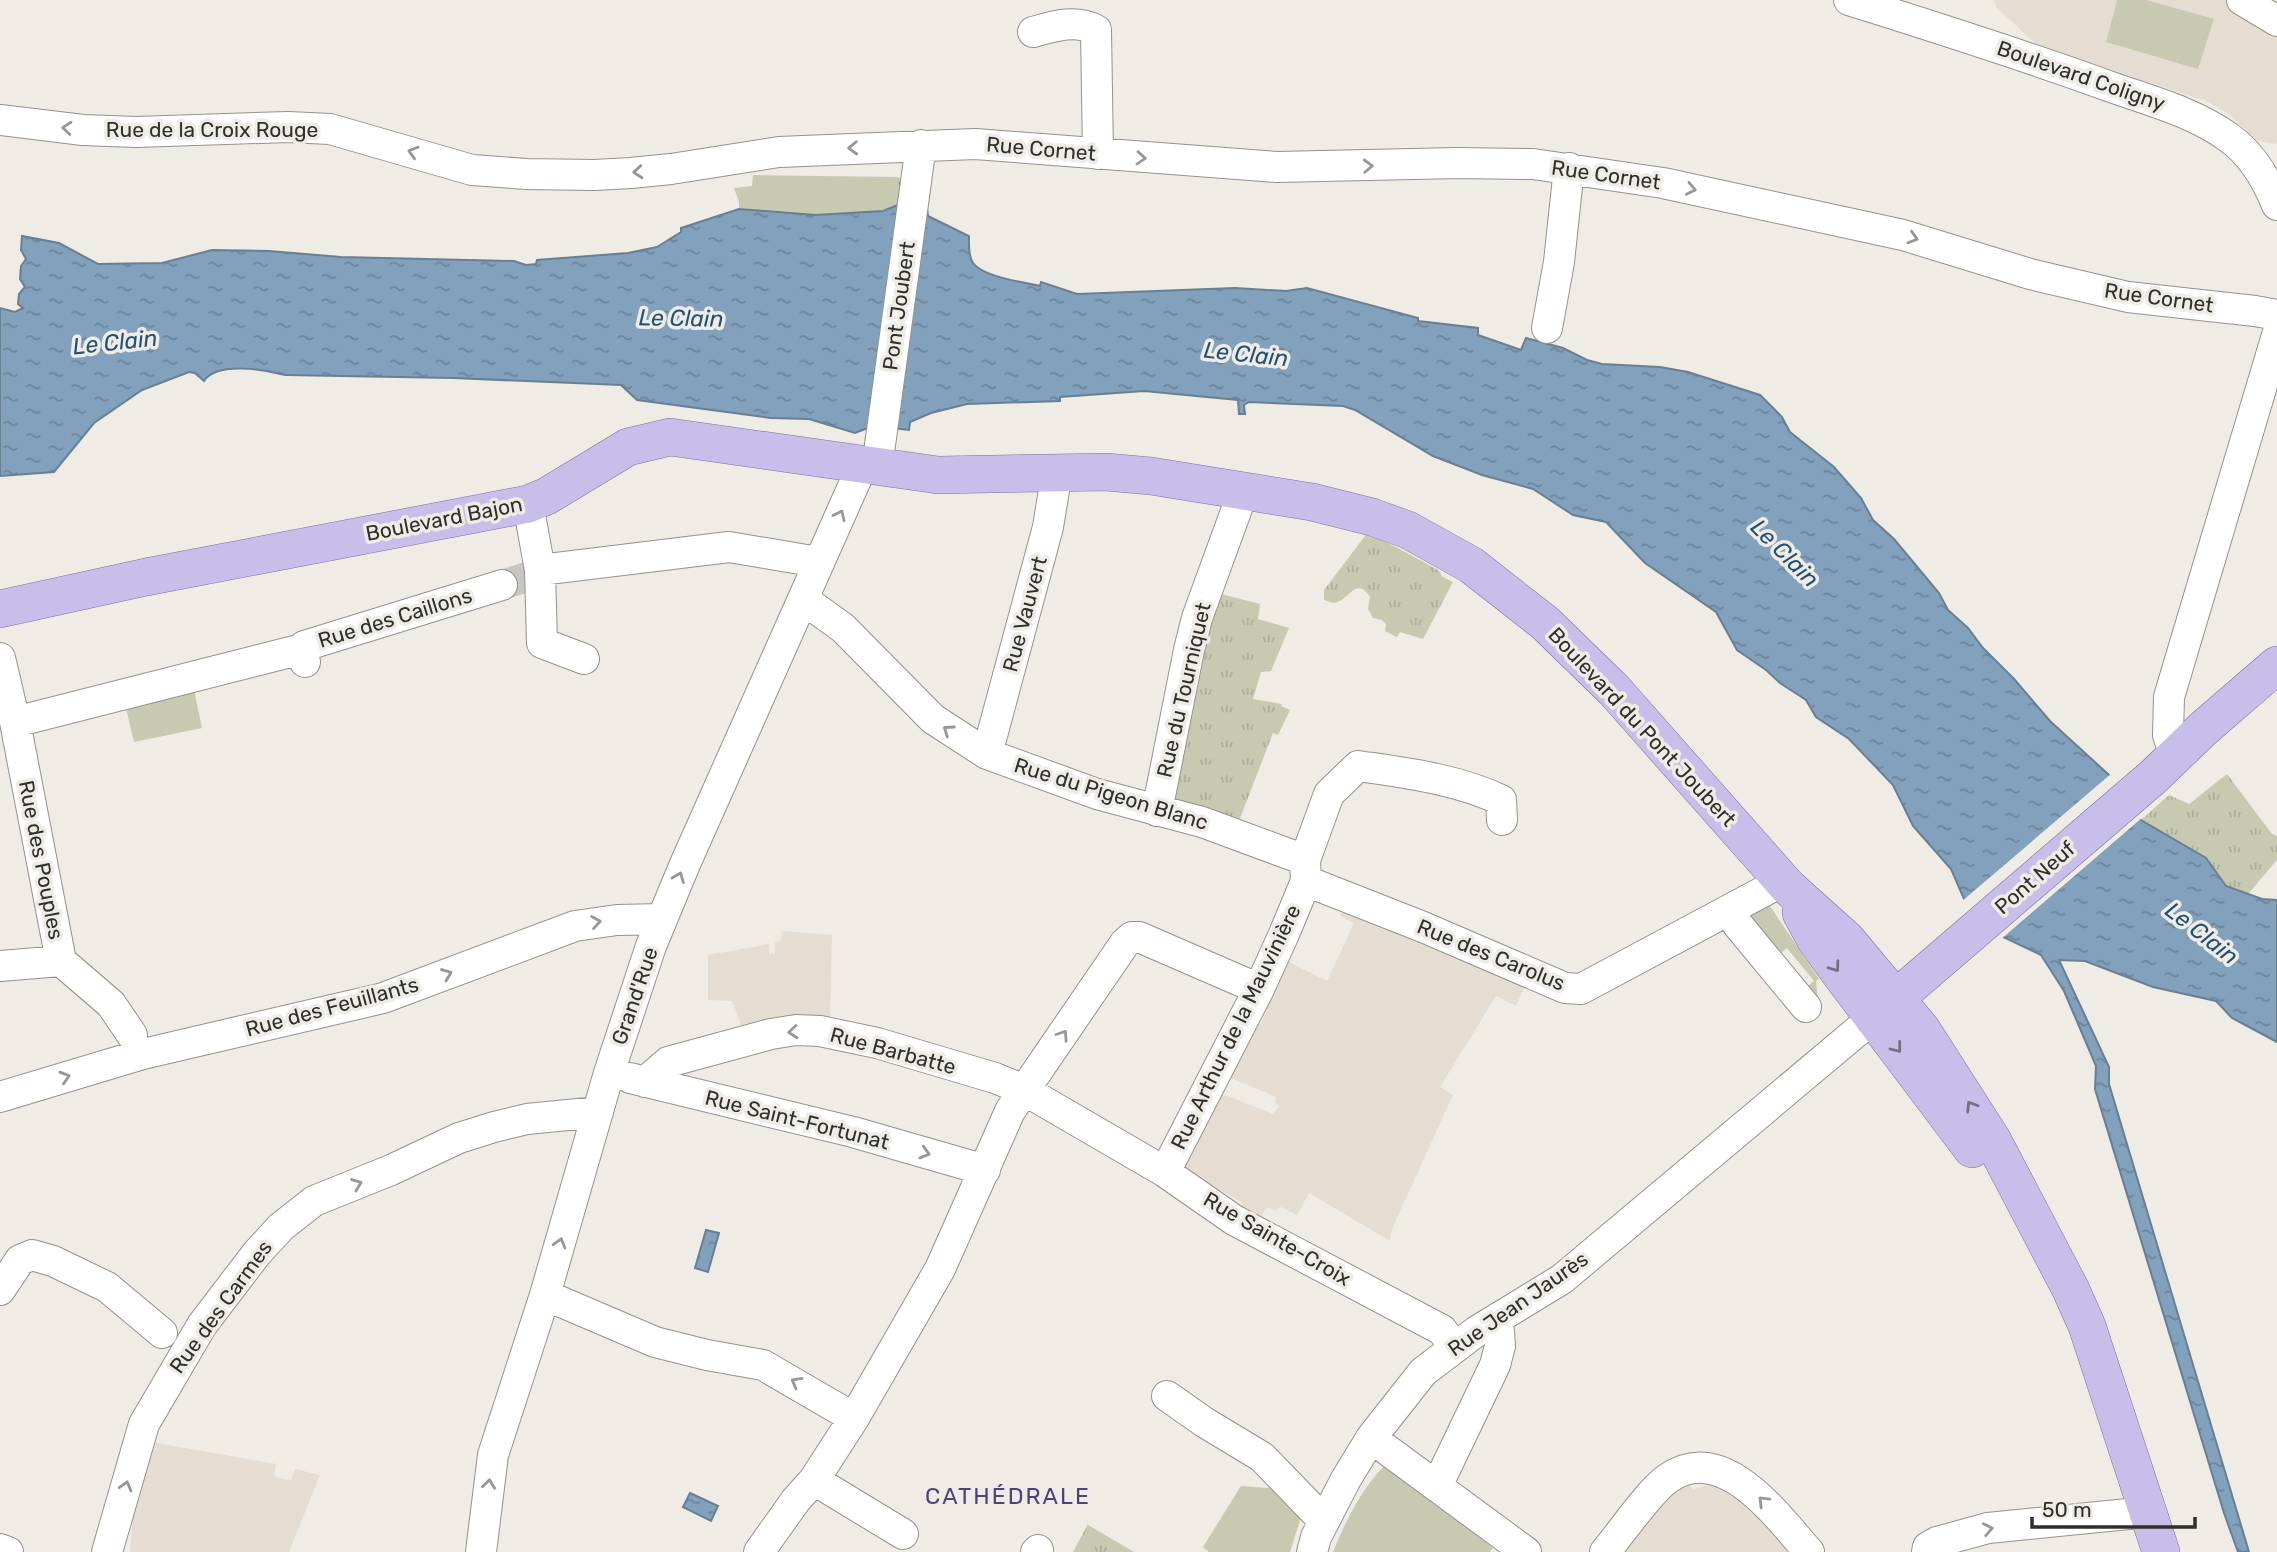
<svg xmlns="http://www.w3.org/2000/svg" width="2277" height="1552" viewBox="0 0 2277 1552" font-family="Rubik,sans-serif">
<defs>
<pattern id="park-tufts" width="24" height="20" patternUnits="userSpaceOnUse" patternTransform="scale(1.75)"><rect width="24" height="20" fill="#c7cab1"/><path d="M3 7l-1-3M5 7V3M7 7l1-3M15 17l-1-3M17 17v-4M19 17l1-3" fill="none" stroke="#abae98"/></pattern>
<pattern id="water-ripples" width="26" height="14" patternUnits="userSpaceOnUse" patternTransform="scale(1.75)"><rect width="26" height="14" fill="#82a1bd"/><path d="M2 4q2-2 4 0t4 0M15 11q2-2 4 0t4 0" fill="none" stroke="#6b849a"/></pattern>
</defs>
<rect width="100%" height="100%" fill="#efebe5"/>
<!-- built -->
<path fill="#e6ddd2" d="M1994,0H2230L2277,28V144L2258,141L2226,112L2206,101L2037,45L1996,7Z
M1345,905L1527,981L1516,1006L1496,996L1440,1087L1453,1095L1392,1229L1390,1241L1309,1193L1297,1215L1281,1207L1275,1211L1267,1207L1257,1225L1237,1215L1243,1203L1183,1169L1182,1158L1217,1092L1273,1114L1279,1106L1275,1102L1276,1097L1226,1076L1251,1026L1261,1024L1267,1011L1264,1002L1283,959L1327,981L1354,923L1340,916Z
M782,931L832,935L830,1019L744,1032L732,1001L708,1000V955L769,944V954H775V942L781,941Z
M151,1442L276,1464L274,1477L291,1480L295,1469L320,1475L289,1552H130L136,1483Z
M1686,1479L1693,1490L1707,1485V1479L1749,1501L1798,1552H1615Z"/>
<!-- green -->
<path fill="#c7cab1" d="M2117,0H2146L2214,19L2198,69L2106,42Z
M753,175L897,177L900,178L902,196L898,205C856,223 784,213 739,209V202L734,188L752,186Z
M194,690L202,728L134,742L125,704Z
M1764,903L1770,906L1819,979L1816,981L1818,1001L1801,992L1814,981L1787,948L1774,959L1746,914Z
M1390,1465L1493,1548L1490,1552H1333C1345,1522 1361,1490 1384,1466Z
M1280,1485L1301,1517L1290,1552H1209L1203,1547L1241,1486L1267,1488Z"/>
<!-- park -->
<path fill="url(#park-tufts)" d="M1368,532L1438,570L1443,577L1453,582L1423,639L1400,632L1397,637L1385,631L1386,624L1382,620L1373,618L1368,609L1370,597C1359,580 1352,592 1344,598C1341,601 1337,602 1334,603L1324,600V590Z
M1217,593L1260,604L1258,619L1289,628L1271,671L1261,672L1253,699L1282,704L1281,706L1290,710L1278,735L1273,733L1237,826L1176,806L1171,795Z
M2227,774L2272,834L2277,836V860L2248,894L2226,886L2206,858L2141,820L2169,795L2189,804Z
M1088,1524V1525L1134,1552H1073Z"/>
<!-- water -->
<path fill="url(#water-ripples)" stroke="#697f92" stroke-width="2" d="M900,184L927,209L928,216L969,236C969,244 968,256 973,263C983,277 1023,282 1040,286L1041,282L1077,294L1235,288L1286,291L1307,288L1418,318V321L1478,328V335L1521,350L1526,338L1563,348L1587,360L1602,364L1660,367L1688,372L1760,395L1782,417L1790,432L1834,467L1861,498L1873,520L1894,539L1939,593L1948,610L1968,628L1983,648L2014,679L2050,721L2109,775L2141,820L2206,858L2226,886L2262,899L2277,900V1042L2232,1018L2216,1001L2153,987L2085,961L2059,960L2109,1067V1084L2249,1552H2238L2224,1513L2095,1089L2096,1066L2064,991L2041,955L2003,937L1964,899L1951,869L1913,826L1893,785L1849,739L1816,717L1806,700L1780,683L1766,670L1737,650L1716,612L1645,563L1606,522L1573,515L1533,489L1482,475L1433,456L1355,410L1343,406L1249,402L1244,405L1245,414H1239L1238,400L1144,391L1060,397V401L967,404L931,413L910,422L909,430L873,426L855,433L809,419L771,418L637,400L621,385L453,378L285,375C266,370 217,361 204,381L195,373L189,372L142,390L94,423L54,472L0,476V308L15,312L23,308L18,304L19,294L25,287L20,279L21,266L26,259L21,250L22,236L59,243L98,264L162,263L212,250L269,251L341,257L514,261L526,265L536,264L537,260L628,253L657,247L681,232V228L739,209L815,215L883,211L898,205L902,196Z
M706,1230L719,1233L708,1272L695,1268Z
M690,1493L718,1506L711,1521L683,1507Z"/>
<!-- pier -->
<path fill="#efebe5" d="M2112,773L2143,817L2000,940L1961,902Z"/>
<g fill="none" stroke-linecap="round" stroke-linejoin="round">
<!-- minor-tunnel -->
<path stroke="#c9c5c0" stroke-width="30" stroke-dasharray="30 15" stroke-linecap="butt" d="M502,585L533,575"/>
<!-- minor casing -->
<g stroke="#95928c" stroke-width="32">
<path id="minor" d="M1849,0C1937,28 2024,55 2111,87C2151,101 2193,112 2228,137C2251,153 2267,180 2277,205
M2242,0L2277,21
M1033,32C1054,26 1076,19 1096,30L1098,154
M0,120L83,130L136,132L288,127L330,129L472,170L526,174L594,175L631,173L671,169L779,152L975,144L1277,167L1458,163L1533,164L1663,183L1903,235L2030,274L2128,297L2255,311L2277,315
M1547,328L1559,262L1569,168
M877,467L921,145
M528,504L540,570L729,547L818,562
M540,570L542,643L584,659
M803,599L843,628L933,719L987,754L1097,794L1202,822L1305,860
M0,658L15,722L61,961L111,1004L132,1035
M305,662L302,649L304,646L502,585
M15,722L302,649
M987,754L1048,527L1057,472
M2175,757L2168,735L2169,697L2277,335
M1157,811L1189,650L1197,618L1243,492
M1306,881L1423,927L1565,988L1581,989L1783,881
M1729,911L1738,925L1806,1007
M0,966L61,961
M630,1078L853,1132L985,1170
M645,1082L668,1062L771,1034L796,1030L820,1031L877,1043L995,1078L1024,1090L1165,1172L1234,1220L1442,1330L1454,1347
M0,1097L143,1054L383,998L575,926L617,920L662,919
M1165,1172L1259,989L1284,934L1306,881L1305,860L1329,794L1358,766C1406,773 1457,779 1501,800L1502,820
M0,1290L20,1260L32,1255L53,1261L107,1287L162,1333
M545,1295L655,1342L707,1355L763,1365L854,1418
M1167,1396L1204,1422L1262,1457L1324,1521
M1371,1438L1526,1552
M814,1480L854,1418L940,1269L1010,1111L1125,943L1132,937H1139L1259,989
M1437,1486L1495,1365L1500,1346L1498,1318
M0,1549L8,1552
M107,1552L144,1424L202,1325L257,1253L281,1227L314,1201L391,1170L459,1138L494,1127L527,1119L598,1112
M481,1552L493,1455L545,1295L609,1073L651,946L685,864L863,464
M759,1552L796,1500L814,1480L903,1534
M1036,1552L1038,1550
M1312,1552L1316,1537L1346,1479L1371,1438L1423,1372L1477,1331L1562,1279L1873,1018
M1605,1552C1621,1533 1649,1492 1667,1479C1723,1439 1777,1516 1809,1552
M1927,1552L1928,1547L1937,1542L1988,1528L2148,1512"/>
</g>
<!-- major casing -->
<g stroke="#7b6f9e" stroke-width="38">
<path id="major" d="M0,609L146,577L528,504L547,496L628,447L670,437L938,475L1106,472L1151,476L1312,502L1372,517L1408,530L1471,565L1545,623L1614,690L1788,887L1847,940L1922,1030L1993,1141L2071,1290L2087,1326L2161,1552
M1801,913L1815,939L1838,971L1972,1149
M1873,1018L2153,777L2204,728L2277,665"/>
</g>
<!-- minor -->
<use href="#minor" stroke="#fff" stroke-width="30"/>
<!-- major -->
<use href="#major" stroke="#c8beea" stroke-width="37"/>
</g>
<!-- one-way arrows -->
<defs><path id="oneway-chevron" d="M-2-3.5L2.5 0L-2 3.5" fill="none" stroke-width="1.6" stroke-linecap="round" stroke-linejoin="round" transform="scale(1.75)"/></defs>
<g stroke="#989796">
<use href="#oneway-chevron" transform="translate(67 128) rotate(-175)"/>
<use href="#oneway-chevron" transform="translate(853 148) rotate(178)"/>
<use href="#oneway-chevron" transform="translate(413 152) rotate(-163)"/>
<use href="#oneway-chevron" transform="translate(1141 158) rotate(4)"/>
<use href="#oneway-chevron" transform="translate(1368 166) rotate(-2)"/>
<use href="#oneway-chevron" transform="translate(638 172) rotate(175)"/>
<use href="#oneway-chevron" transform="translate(1691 189) rotate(12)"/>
<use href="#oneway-chevron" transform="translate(1913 238) rotate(17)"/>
<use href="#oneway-chevron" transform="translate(840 515) rotate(-65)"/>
<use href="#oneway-chevron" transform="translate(948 730) rotate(-145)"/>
<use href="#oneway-chevron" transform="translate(679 877) rotate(-68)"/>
<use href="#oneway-chevron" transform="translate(596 922) rotate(-9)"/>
<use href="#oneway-chevron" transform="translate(447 974) rotate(-21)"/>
<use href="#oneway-chevron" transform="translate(793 1032) rotate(175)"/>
<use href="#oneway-chevron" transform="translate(1063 1035) rotate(-56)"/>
<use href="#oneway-chevron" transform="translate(65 1077) rotate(-17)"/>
<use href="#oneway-chevron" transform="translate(925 1153) rotate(16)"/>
<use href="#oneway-chevron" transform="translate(357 1184) rotate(-21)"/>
<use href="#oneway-chevron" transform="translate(560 1243) rotate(-74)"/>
<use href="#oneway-chevron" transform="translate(796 1382) rotate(-151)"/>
<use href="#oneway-chevron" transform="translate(489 1484) rotate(-83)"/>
<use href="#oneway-chevron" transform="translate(126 1486) rotate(-74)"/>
<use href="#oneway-chevron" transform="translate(1763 1501) rotate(-135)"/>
<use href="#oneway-chevron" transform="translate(1988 1529) rotate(-11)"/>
</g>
<g stroke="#746f82">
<use href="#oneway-chevron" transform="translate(1835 967) rotate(54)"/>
<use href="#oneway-chevron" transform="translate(1897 1048) rotate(52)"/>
<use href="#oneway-chevron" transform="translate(1971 1106) rotate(-122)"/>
</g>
<g text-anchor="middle" stroke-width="7" stroke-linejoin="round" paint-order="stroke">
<!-- street labels -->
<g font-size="21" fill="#302f2c" stroke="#efebe5">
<text transform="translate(2081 76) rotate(19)" y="7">Boulevard Coligny</text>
<text x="212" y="137">Rue de la Croix Rouge</text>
<text transform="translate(1041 149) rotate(5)" y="7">Rue Cornet</text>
<text transform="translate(1606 175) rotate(8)" y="7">Rue Cornet</text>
<text transform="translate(2159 298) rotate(8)" y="7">Rue Cornet</text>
<text transform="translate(899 306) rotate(-82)" y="7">Pont Joubert</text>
<text transform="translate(444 519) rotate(-11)" y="7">Boulevard Bajon</text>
<text transform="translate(1025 614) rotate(-75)" y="7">Rue Vauvert</text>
<text transform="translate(395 618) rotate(-17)" y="7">Rue des Caillons</text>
<text transform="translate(1184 690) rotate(-77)" y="7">Rue du Tourniquet</text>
<text transform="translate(1642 727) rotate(47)" y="7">Boulevard du Pont Joubert</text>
<text transform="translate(1111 794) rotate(17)" y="7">Rue du Pigeon Blanc</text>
<text transform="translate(41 860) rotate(79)" y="7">Rue des Pouples</text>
<text transform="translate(2035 878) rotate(-41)" y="7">Pont Neuf</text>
<text transform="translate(1491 955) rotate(22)" y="7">Rue des Carolus</text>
<text transform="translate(635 996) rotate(-71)" y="7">Grand'Rue</text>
<text transform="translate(332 1007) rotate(-15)" y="7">Rue des Feuillants</text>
<text transform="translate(1236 1027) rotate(-64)" y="7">Rue Arthur de la Mauvinière</text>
<text transform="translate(893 1051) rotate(15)" y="7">Rue Barbatte</text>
<text transform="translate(797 1120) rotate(14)" y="7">Rue Saint-Fortunat</text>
<text transform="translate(1277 1239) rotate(30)" y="7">Rue Sainte-Croix</text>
<text transform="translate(1518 1304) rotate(-35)" y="7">Rue Jean Jaurès</text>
<text transform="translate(221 1307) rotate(-54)" y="7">Rue des Carmes</text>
</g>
<!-- water labels -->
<g font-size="23" font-style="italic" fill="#205178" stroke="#efebe5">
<text transform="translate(681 318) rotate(1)" y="8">Le Clain</text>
<text transform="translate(115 342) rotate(-6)" y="8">Le Clain</text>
<text transform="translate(1246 354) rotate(6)" y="8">Le Clain</text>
<text transform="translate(1785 553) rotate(45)" y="8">Le Clain</text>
<text transform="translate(2202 933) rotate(38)" y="8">Le Clain</text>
</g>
<!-- neighbourhood labels -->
<g font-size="23" letter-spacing="2" fill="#4b4380" stroke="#efebe5">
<text x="1008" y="1504">CATHÉDRALE</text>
</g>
</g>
<!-- scale -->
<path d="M2032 1517v10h163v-10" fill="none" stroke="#302f2c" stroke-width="3.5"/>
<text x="2042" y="1517" font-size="21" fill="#302f2c" stroke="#efebe5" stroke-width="5" paint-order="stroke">50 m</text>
</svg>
